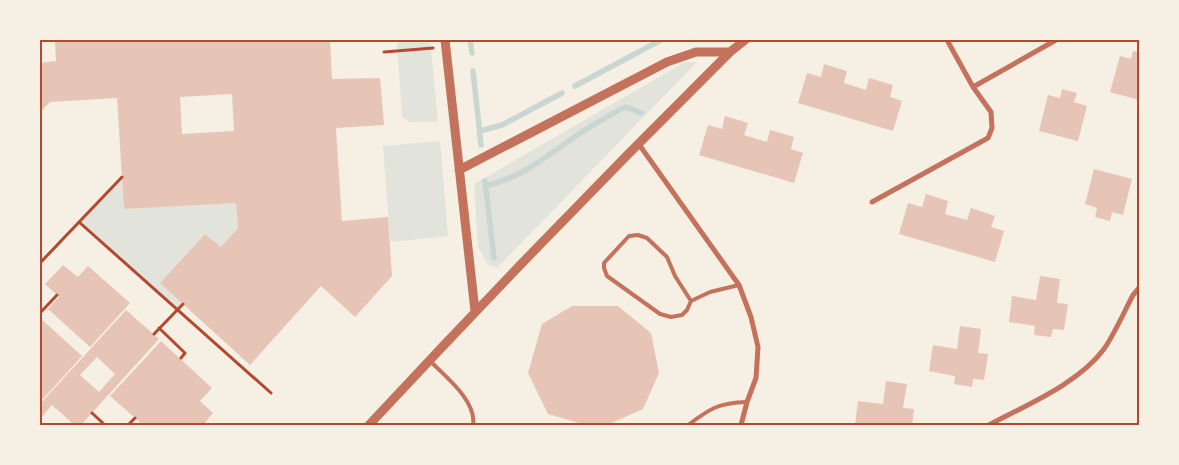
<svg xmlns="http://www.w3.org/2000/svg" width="1179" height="465" viewBox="0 0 1179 465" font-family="'Sofia Sans Condensed',sans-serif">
<rect width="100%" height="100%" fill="#f6efe4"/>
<!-- green -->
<path fill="#e2e4dc" d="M397,40H430L438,122H410L402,117Z
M685,62H697L497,268L488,265L478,247L474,184Z
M440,141L448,236L390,242L383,146Z
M122,177L124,209L236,203L238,228L221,247L205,234L160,283L183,304L178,309L79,222Z"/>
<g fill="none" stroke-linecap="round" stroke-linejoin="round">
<!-- stream -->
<path stroke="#c9d6d2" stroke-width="5.5" d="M470,40L472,53
M473,71L481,145
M575,86L661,40
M480,131L502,125L562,93
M485,181L494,258
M486,186C524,176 541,160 573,138C587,128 603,119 619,110L626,107L641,113"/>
</g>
<!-- building -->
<path fill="#e6c5b7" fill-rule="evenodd" d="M55,40H330L332,79L380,78L384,125L336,128L342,221L388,217L392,276L355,317L321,286L250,365L160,283L205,234L221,247L238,228L236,203L124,209L117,98L50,102L40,113V63L56,61ZM232,94L234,131L182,134L180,97Z
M1133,51L1139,52V100L1110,92L1120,56L1131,59Z
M824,64L847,71L844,83L866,90L869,78L893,85L890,97L902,101L893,131L798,103L807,73L821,77Z
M1062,89L1077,93L1074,102L1087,106L1078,141L1039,131L1048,95L1060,98Z
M725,116L748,123L744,135L767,142L770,130L794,137L791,149L803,153L794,183L699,155L708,125L722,129Z
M1094,169L1132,179L1123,215L1112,212L1110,221L1095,217L1097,208L1085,204Z
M926,194L948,201L945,214L967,220L971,208L995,216L991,227L1004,231L995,262L899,234L908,203L922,207Z
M63,265L78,277L88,266L130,303L90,347L48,309L59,297L45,284Z
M1040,276L1060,279L1057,303L1068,304L1064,330L1053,329L1051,337L1034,335L1035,326L1009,322L1012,296L1036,300Z
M572,306H618L651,333L659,373L643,409L607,425H586L548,414L528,373L542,324Z
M126,310L159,339L81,425H68L71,422L52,405L40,419V404ZM97,357L115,374L99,392L80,375Z
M40,318L82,356L43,399L40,397Z
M960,326L981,329L978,353L988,354L984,380L973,379L972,387L954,384L955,376L929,371L933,345L957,349Z
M161,341L212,388L200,401L213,413L203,425H143L110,396Z
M886,381L907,384L903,408L914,409L912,425H855L858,401L883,404Z"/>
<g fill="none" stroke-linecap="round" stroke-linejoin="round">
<!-- path -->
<path stroke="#b5482f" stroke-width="3" d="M384,52L433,48
M79,222L271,393
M40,263L122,177
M40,313L57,295
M159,328L185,353L181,358
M154,334L183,304
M92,413L105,425
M203,424L204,425
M128,425L135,418"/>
<!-- service -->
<path stroke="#c5725c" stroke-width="4" d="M691,301L675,276L667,257L647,238L638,235L629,236L604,263V268L607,276L660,314L671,317L682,315L687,310L691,301L710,292L739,285
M429,360C445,376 477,401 473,425
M688,425C711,408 718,403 747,402"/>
<!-- minor -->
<path stroke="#c5725c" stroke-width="5" d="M973,87L1056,40
M638,143L739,285L751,317L758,347L756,378L747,402L741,425
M872,202L988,138L992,128L991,112L973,87L947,40
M989,425C1026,405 1078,384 1104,349C1115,333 1124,312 1133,295L1139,288"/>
<!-- tertiary -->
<path stroke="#c5725c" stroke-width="9" d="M445,40L475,311
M459,170L667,62L696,52H730
M369,425C487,298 607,174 730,52L745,40"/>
</g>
<!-- border -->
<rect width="1179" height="465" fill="none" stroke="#f6efe4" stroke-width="82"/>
<rect x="41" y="41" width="1097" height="383" fill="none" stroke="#b5482f" stroke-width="2"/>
</svg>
